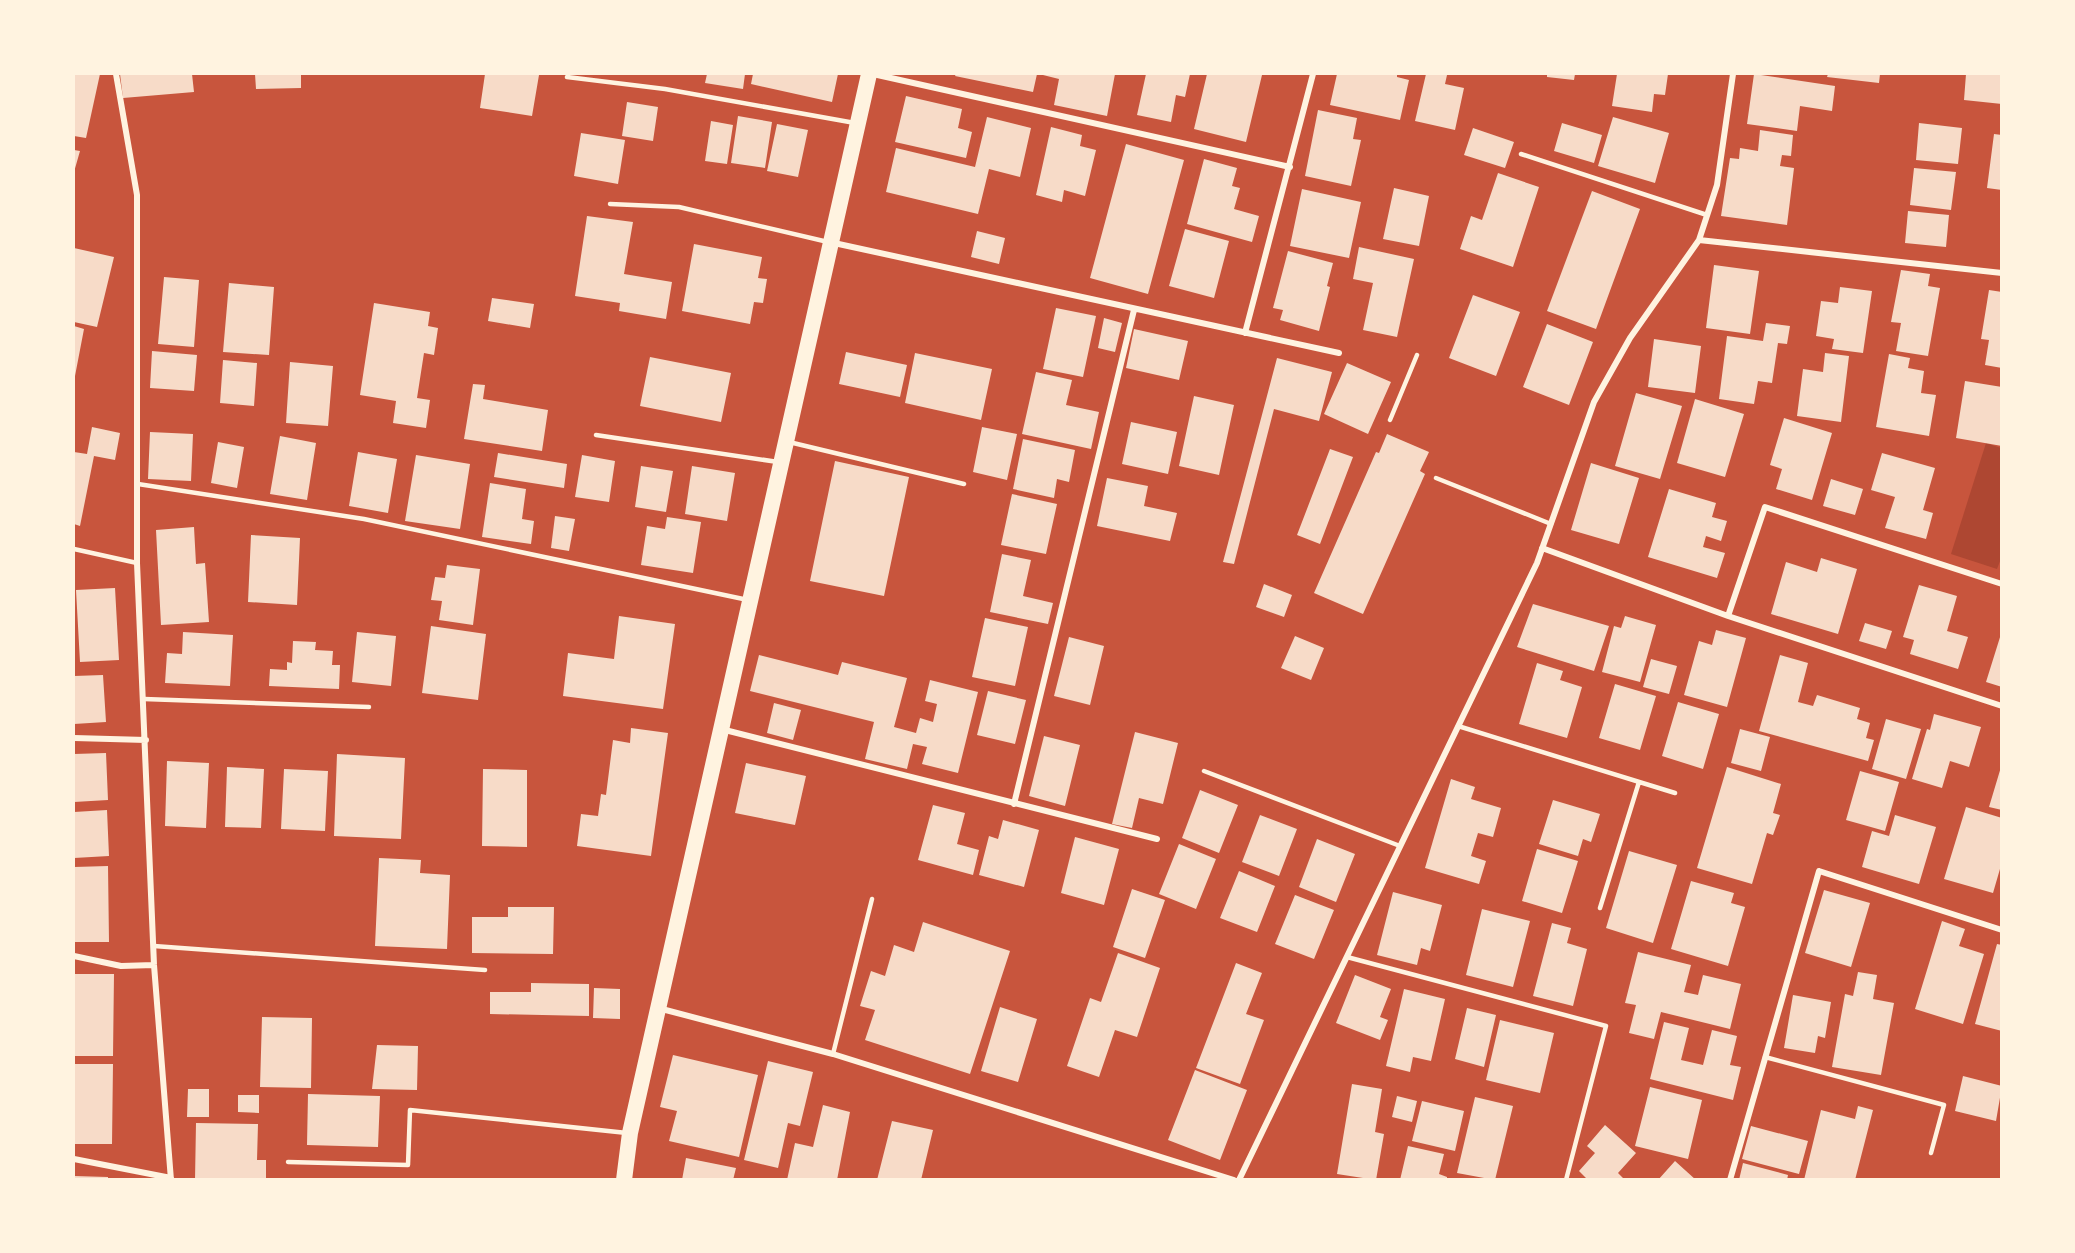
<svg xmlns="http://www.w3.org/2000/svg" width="2075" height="1253" viewBox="0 0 2075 1253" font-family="'Golos Text',sans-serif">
<rect width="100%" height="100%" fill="#c8553d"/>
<!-- green -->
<path fill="#ae4732" d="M1986,443L2001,448L2002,556L1997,569L1951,554Z"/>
<!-- building -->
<path fill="#f7dbc8" d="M74,74H100L86,138L74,136Z
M120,74H192L194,92L123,98Z
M255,74H301V88L256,89Z
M485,74L539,75L532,116L480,108Z
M707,74H745L743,89L705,83Z
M753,74H838L832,102L751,84Z
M956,74H1037L1033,92L955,76Z
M1039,74H1115L1107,116L1054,105L1059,79Z
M1146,74H1190L1185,97L1176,95L1171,122L1137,115Z
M1207,74L1262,75L1246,142L1194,129Z
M1337,74H1397V77L1409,80L1400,120L1330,105Z
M1426,74L1447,75L1445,84L1464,88L1455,130L1415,121Z
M1547,74H1575L1574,80L1547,77Z
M1617,74H1668L1665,95L1654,94L1652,112L1612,106Z
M1754,74L1835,86L1832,111L1800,106L1797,131L1747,124Z
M1828,74H1880L1879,83L1827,77Z
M1966,74H2002V104L1964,100Z
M906,96L962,109L958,128L972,132L966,158L895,142Z
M627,102L658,107L653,141L622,136Z
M1318,110L1357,118L1353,139L1361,140L1351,186L1305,176Z
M738,116L772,122L765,168L731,163Z
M987,117L1031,128L1020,177L989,169L978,214L886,192L896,148L975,167Z
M1613,117L1669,133L1655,183L1598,166Z
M711,121L733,125L727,164L705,161Z
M1562,123L1602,135L1594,163L1554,151Z
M1919,123L1962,128L1958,164L1916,160Z
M777,124L808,130L798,177L767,171Z
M1051,127L1082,135L1080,146L1096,150L1085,196L1064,190L1062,202L1036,195Z
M1473,128L1514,142L1505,168L1464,155Z
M1760,130L1793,135L1791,156L1782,155L1780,166L1794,168L1787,225L1721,216L1730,158L1739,159L1740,148L1758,151Z
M581,133L625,140L618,184L574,176Z
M1994,134L2002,135V190L1987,188Z
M1126,144L1184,160L1148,294L1090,278Z
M74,150L80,151L74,172Z
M1204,159L1237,168L1232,186L1240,188L1234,209L1259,216L1252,242L1187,224Z
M1914,168L1956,172L1951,210L1910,205Z
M1498,173L1539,187L1513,267L1460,249L1471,216L1482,220Z
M1394,188L1429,196L1419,246L1383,239Z
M1302,189L1361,202L1349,258L1290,246Z
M1592,191L1640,209L1596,329L1547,311Z
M1908,211L1949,215L1946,247L1905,243Z
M587,216L633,222L624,274L672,282L666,319L619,311L620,303L575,296Z
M1185,229L1229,241L1214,298L1169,286Z
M977,231L1005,238L999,264L971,257Z
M694,244L762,257L758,278L767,279L763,303L754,302L750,324L682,311Z
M1359,247L1414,259L1397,337L1363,330L1373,283L1353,279Z
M74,248L114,257L97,327L74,322Z
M1288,251L1333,263L1327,286L1330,287L1319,331L1280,320L1283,310L1273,308Z
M1714,265L1759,271L1750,334L1706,328Z
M1901,270L1930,274L1928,286L1940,288L1928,356L1896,351L1901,323L1891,322Z
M164,277L199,280L194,347L158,344Z
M229,283L274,287L269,355L223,352Z
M1840,287L1872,291L1863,353L1832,349L1834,339L1816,336L1821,301L1838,303Z
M1989,290L2002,292V368L1985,365L1989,340L1981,339Z
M1473,295L1520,312L1496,376L1449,358Z
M492,298L534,304L530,328L488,321Z
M374,303L430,312L428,326L438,328L434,355L424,353L417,398L430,400L426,428L393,423L396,401L360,395Z
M1056,308L1096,316L1083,377L1043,369Z
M1104,318L1122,323L1115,352L1098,348Z
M1766,323L1790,326L1787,344L1778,343L1772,383L1758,381L1754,404L1719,399L1727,336L1763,341Z
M1547,324L1593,342L1569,405L1523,387Z
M74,326L84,329L75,376H74Z
M1134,329L1188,341L1179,380L1126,368Z
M1654,339L1701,346L1695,393L1648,387Z
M152,351L197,355L194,391L150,388Z
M846,352L907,365L900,397L839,384Z
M915,353L992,369L981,420L905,403Z
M1825,353L1849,356L1841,422L1797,416L1803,369L1823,372Z
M1889,354L1910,358L1908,368L1924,371L1921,393L1936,395L1929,436L1876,427Z
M650,357L731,373L721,422L640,406Z
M1277,358L1332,372L1319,421L1274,409L1234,564L1223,562Z
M223,360L257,363L254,406L220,403Z
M290,362L333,366L328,426L286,423Z
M1347,363L1391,382L1368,434L1324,414Z
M1036,372L1072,380L1066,405L1099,412L1091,449L1022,434Z
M1965,381L2002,387V446L1956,438Z
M473,384L485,385L483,399L548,410L542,451L464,439Z
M1636,393L1682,406L1660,479L1615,466Z
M1194,396L1234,405L1219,475L1179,466Z
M1695,399L1744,414L1725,477L1677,463Z
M1784,418L1832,433L1812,500L1776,489L1782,469L1770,465Z
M1131,422L1177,432L1168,474L1122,464Z
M92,427L120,433L115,460L94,456L80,526L74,524V452L87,454Z
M982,427L1017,434L1007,480L973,472Z
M150,432L193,434L191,481L148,479Z
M1387,434L1429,452L1420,471L1425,474L1363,614L1314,593L1376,452L1379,453Z
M280,436L316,443L307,500L270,494Z
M1023,439L1075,450L1069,482L1057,479L1054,498L1013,489Z
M218,442L244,447L237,488L211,483Z
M1330,449L1353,457L1320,544L1297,535Z
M358,452L397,459L388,513L349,506Z
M498,453L567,464L564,488L494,477Z
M1882,453L1935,468L1923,510L1933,513L1926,539L1885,528L1895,497L1871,490Z
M416,455L470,464L460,529L405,521Z
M582,455L615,461L609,502L575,497Z
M835,461L909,477L884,596L810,581Z
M1591,463L1639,478L1619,544L1571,530Z
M641,466L673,471L666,512L635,507Z
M692,466L735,473L727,521L685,514Z
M1107,478L1148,486L1144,506L1177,513L1170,541L1097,526Z
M1831,479L1863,489L1855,515L1823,506Z
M490,483L526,489L522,519L534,521L531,544L482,537Z
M1669,489L1716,503L1712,517L1727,521L1721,541L1706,536L1703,547L1725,553L1717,578L1648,557Z
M1012,494L1057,504L1046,554L1001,545Z
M555,516L575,519L569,551L551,548Z
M667,517L701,522L693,573L641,565L647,526L665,529Z
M194,527L196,564L205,563L209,622L161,625L156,530Z
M251,535L300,538L297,605L248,602Z
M1002,554L1031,560L1023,596L1053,603L1048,624L990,612Z
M1821,558L1857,569L1838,634L1771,614L1786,562L1817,572Z
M447,565L480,569L473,625L439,620L442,601L431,600L435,577L445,578Z
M1264,584L1292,595L1284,617L1256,607Z
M1919,585L1957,596L1947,631L1968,637L1958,669L1910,654L1914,640L1903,637Z
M115,588L119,660L80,662L76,590Z
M1533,604L1609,626L1594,671L1517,647Z
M619,616L675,624L663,709L563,696L568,653L614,659Z
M1625,616L1656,625L1640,682L1602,672L1614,626L1621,628Z
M985,618L1028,627L1015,686L972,677Z
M1865,623L1892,631L1886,649L1859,641Z
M431,626L486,634L478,700L422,693Z
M1716,630L1746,638L1727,707L1684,695L1699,641L1712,645Z
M183,632L233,635L230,686L165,683L167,653L182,654Z
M357,632L396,636L391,686L352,682Z
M2001,634H2002V687L1986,682Z
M1295,636L1324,648L1311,680L1281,668Z
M1069,637L1104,646L1090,705L1054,696Z
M293,641L316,642L315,650L333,651L332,665H340L339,689L269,686L270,669L287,670V662L292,663Z
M759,655L838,675L842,662L907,678L894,727L916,733L920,718L933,722L937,704L925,701L930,680L978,692L958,773L922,764L927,747L913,744L907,769L865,759L874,722L750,691Z
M1780,655L1808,663L1798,702L1813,706L1817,695L1860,708L1857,719L1870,723L1866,738L1874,740L1868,761L1759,731Z
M1651,659L1677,666L1669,694L1643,687Z
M1537,663L1563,671L1560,680L1582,687L1567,738L1519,724Z
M103,675L106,722L74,724V676Z
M1615,684L1656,696L1640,750L1599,738Z
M988,691L1026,700L1015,744L977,735Z
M1678,702L1719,714L1703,769L1662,756Z
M774,703L801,710L793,740L767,733Z
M1934,714L1981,727L1969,767L1950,761L1942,788L1912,779L1927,729L1930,730Z
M1886,719L1921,729L1906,779L1872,769Z
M631,728L668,733L651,856L577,846L581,814L598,816L601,794L606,795L613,740L630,743Z
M1740,729L1770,737L1761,771L1731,763Z
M1135,732L1178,743L1163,804L1139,798L1132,828L1112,824Z
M1044,736L1080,745L1065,806L1029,796Z
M106,753L108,800L74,802V754Z
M337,754L405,758L401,839L334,836Z
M167,761L209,763L206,828L165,826Z
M746,763L806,776L795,825L735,813Z
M227,767L264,769L261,828L225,827Z
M1727,767L1781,784L1773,813L1780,815L1773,835L1767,833L1752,884L1697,868Z
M2001,767H2002V810L1989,807Z
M284,769L328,771L325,831L281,829Z
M483,769L527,770V847L482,846Z
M1860,771L1899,782L1885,831L1846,820Z
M1451,779L1475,787L1471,799L1501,808L1493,837L1478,833L1471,856L1486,861L1479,884L1425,868Z
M1200,790L1238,805L1219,853L1182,838Z
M1553,800L1600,814L1591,842L1583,839L1578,856L1539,844Z
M933,805L965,813L957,844L979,850L973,875L918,860Z
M1966,807L2002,818V862L1993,893L1944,879Z
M107,810L109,856L74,858V812Z
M1260,815L1297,829L1279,876L1242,862Z
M1895,815L1936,827L1919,884L1862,867L1872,831L1889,836Z
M1003,820L1039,830L1024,887L979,875L989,836L998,839Z
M1075,837L1119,849L1104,905L1061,893Z
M1317,839L1355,854L1336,902L1299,887Z
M1179,844L1216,859L1196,909L1159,894Z
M1537,849L1578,861L1562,913L1522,901Z
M1629,851L1677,865L1653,943L1606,928Z
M379,858L421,860L420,873L450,875L447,949L375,946Z
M108,866L109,942H74V867Z
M1239,871L1275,886L1257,932L1220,918Z
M1691,881L1734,893L1731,903L1745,907L1728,966L1671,949Z
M1132,889L1165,900L1145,958L1113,947Z
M1824,890L1870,903L1851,967L1805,953Z
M1393,892L1442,905L1430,951L1421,948L1417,965L1377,955Z
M1295,895L1334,910L1314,959L1275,944Z
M508,907H554L553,954L472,953V917H508Z
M1482,909L1530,921L1513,987L1466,975Z
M1942,921L1965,929L1959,946L1984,954L1963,1024L1915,1009Z
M923,922L1010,951L970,1074L865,1040L875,1010L860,1006L871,971L885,976L894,945L914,952Z
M1552,923L1571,928L1567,943L1587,949L1573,1006L1533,996Z
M1997,944L2002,945V1031L1975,1024Z
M1638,952L1691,965L1684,992L1698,995L1703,975L1741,984L1730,1029L1661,1012L1654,1039L1629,1033L1636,1005L1625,1003Z
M1118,953L1160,968L1137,1037L1115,1030L1099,1077L1067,1066L1090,998L1101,1002Z
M1236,963L1262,973L1246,1014L1264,1020L1240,1084L1196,1068Z
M1858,972L1877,975L1873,999L1894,1003L1881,1075L1832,1067L1845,994L1853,996Z
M74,974H114L113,1056H74Z
M1355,975L1391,989L1380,1017L1388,1020L1380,1040L1336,1023Z
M531,983L589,984V1016L490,1014V992H531Z
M594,988L620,989V1019L593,1018Z
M1404,989L1445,999L1431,1061L1413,1057L1410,1072L1386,1066Z
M1793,995L1831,1002L1825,1038L1818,1036L1815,1053L1784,1048Z
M1000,1007L1037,1019L1018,1082L981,1071Z
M1467,1008L1496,1015L1484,1067L1455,1059Z
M262,1017L312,1018L311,1088L260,1087Z
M1500,1020L1554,1033L1540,1093L1486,1080Z
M1664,1022L1689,1028L1681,1060L1703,1065L1712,1030L1737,1036L1730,1065L1741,1067L1733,1100L1650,1079Z
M377,1045L418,1046L417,1090L372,1089Z
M673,1055L758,1075L739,1157L669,1141L677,1111L660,1107Z
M768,1061L813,1072L800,1126L788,1123L778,1168L744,1160Z
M74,1064H113L112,1144H74Z
M1195,1070L1247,1090L1220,1160L1168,1140Z
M1963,1076L2002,1086L1996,1121L1955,1111Z
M1352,1084L1382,1089L1375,1132L1384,1134L1376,1180L1337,1174Z
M1650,1087L1702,1100L1688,1159L1635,1146Z
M188,1089H209V1117H187Z
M308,1094L380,1096L378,1147L307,1145Z
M238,1095H259V1113L238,1112Z
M1397,1096L1417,1101L1412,1122L1392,1117Z
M1475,1097L1513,1106L1495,1180L1457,1173Z
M1422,1101L1464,1111L1455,1151L1412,1141Z
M823,1105L850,1112L837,1180H787L795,1143L813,1147Z
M1858,1106L1873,1110L1855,1180H1804L1821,1110L1855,1119Z
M892,1121L933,1130L921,1180H877Z
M196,1123L258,1124L257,1160H266V1180H195Z
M1605,1125L1636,1153L1618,1173L1625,1180H1588L1579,1171L1595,1153L1587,1146Z
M1751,1126L1808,1141L1799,1174L1742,1159Z
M1408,1146L1444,1154L1439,1174L1447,1177V1180H1400Z
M686,1158L736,1168L733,1180H682Z
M1675,1161L1696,1180H1658Z
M1743,1163L1788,1175L1787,1180H1739Z
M74,1176L108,1177V1180H74Z"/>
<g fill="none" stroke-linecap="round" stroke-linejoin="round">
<!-- service -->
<path stroke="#fff3e0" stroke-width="4.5" d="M567,77L665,89L855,123
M1521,154L1707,215
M610,204L679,207L828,242
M1390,420L1417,355
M596,435L778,462
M789,442L964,484
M1436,478L1551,524
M138,484L364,519L748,600
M74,549L137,563
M144,699L369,707
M1458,726L1675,793
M1204,771L1400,846
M1600,908L1639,782
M154,946L485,970
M1347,957L1606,1026L1566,1180
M833,1054L872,899
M1765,1057L1944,1105L1931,1153
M288,1162L408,1165L410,1110L627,1133"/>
<!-- minor -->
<path stroke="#fff3e0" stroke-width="6" d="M116,74L137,195V563L154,965L171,1180
M873,74L1290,167
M1699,240L2002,273
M834,243L1339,353
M1245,333L1313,74
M1542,548L1728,616L2002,706
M1728,616L1765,507L2002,584
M721,729L1157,839
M74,738L146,740
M1014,804L1134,310
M74,956L121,966L154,965
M658,1008L833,1054L1234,1180
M74,1159L171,1178
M1239,1180L1537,563L1594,402L1630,338L1699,240L1717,185L1733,74
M1730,1180L1819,871L2002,930"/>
<!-- trunk -->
<path stroke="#fff3e0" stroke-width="16" d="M624,1180L630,1133L869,74"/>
</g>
<!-- border -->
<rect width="2075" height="1253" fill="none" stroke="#fff3e0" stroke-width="150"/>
</svg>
